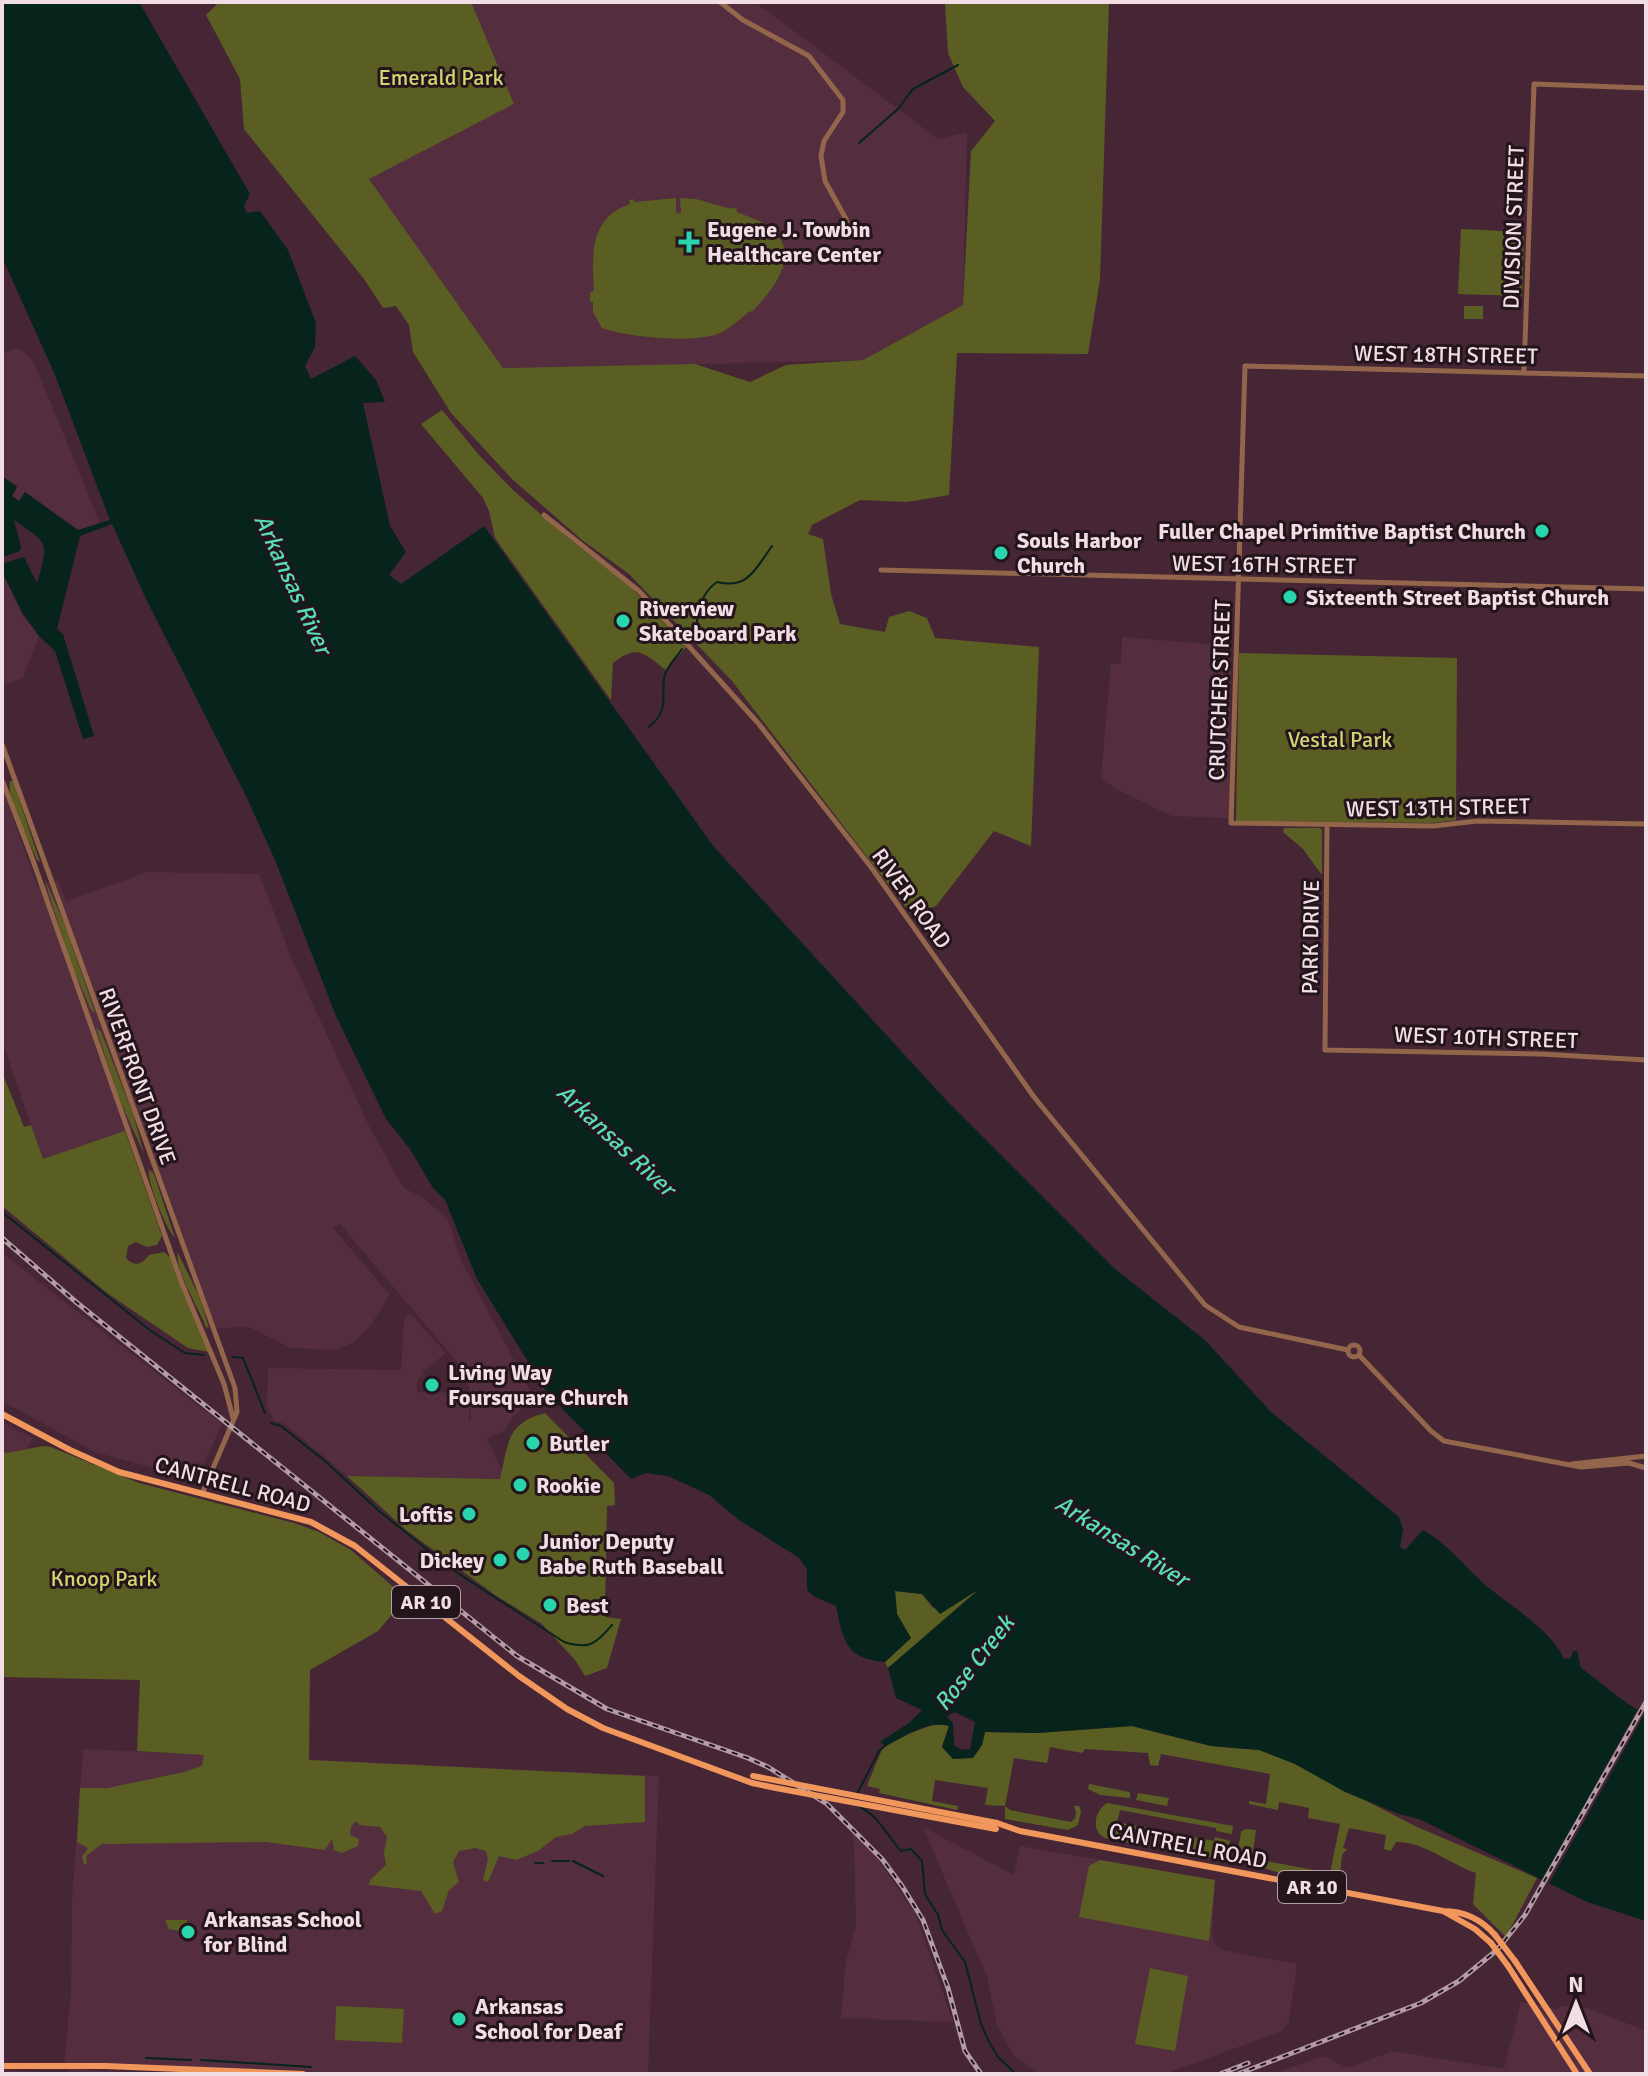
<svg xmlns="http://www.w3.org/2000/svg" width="1648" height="2076" viewBox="0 0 1648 2076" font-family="Signika,sans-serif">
<rect width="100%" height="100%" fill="#462635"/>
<!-- built -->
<path fill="#542d3f" d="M471,2H755L938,139L967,132L963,305L863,360L504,369L368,178L514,104Z
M19,348L33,360L100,523L78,530L26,493L19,501L11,496L17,486L2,476V353Z
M2,572L22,614L39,636L23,678L2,685Z
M1122,637L1231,646L1229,818L1172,816L1116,789L1101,777L1111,663L1121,664Z
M2,787L37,886L58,880L66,901L148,872L259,874L292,959L370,1128L403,1187L426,1200L448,1220L461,1260L533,1396L512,1418L504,1431L487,1439L502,1470L500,1479L347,1476L285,1424L275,1421L271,1415L267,1406L268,1368L401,1370L404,1319L410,1313L446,1353L423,1371V1377H418L417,1392L469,1393V1421H471L469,1386L458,1363L340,1224L333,1228L390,1295L370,1326L354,1342L337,1350L291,1348L249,1327L217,1328L214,1324L143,1126L43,1160L2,1041Z
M2,1253L222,1424L196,1480L95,1452L2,1401Z
M2,1422L33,1438L26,1449L6,1453L2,1451Z
M83,1749L659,1776L648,2074H303L64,2065L71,1992L72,1900Z
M923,1827L1014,1875L1020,1846L1215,1880L1212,1935L1216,1946L1222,1950L1297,1964L1289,2022L1282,2031L1165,2074H1039L1013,2055L997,2025L987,1977Z
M851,1828L878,1859L916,1915L953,2022L841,2018L846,1961L856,1926L854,1843Z
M1521,2002L1556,2009L1560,2006L1588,2008L1646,2031V2074H1273L1323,2056L1348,2068L1393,2051L1504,2069Z
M69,2069L174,2074H2V2070L68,2073Z"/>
<!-- green -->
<path fill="#5b5e22" d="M219,2H471L514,104L369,179L503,368L695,364L750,382L786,365L863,360L963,305L971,151L995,121L963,87L948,53L945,2H1109L1100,279L1088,354L957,353L949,495L907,502L860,500L812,525L808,534L823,539L831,594L840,624L885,632L889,617L909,611L927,618L935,638L1039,647L1031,846L994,831L936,906L911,914L732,681L629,574L582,540L512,479L451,413L413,352L409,325L396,306L383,308L364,279L244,129L240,79L206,15Z
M676,198V212L678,214L681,212L680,198L696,199L731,209L732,207L737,209V212C751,218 763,221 773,230C802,256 771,292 752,312L750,311C740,319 731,328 720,333C696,344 626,337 602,328L593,312V302H590V292L594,291C592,255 589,218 630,204L629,200L633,199L635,202Z
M1461,229L1524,232L1522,296L1458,294Z
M1464,306H1483V319H1464Z
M442,410L479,455L514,491L567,537L631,587L686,647L666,670C644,654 638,643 613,663L611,700L495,538L489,511L483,498L421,424Z
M1239,653L1457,658L1456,820L1431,823L1236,821Z
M10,781H13L40,862L37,860C30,842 6,799 10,781Z
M1284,828H1320L1322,830V875L1303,849L1283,832Z
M44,878L65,925L95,1013L91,1010L71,963Z
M96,1028L101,1032L133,1114L144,1154L119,1098Z
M2,1072L24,1127L31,1125L43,1159L125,1131L162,1236L157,1245L147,1247L136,1242L128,1246L126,1258C135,1268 142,1264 149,1255L164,1252L171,1258L209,1352L188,1348L107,1293L2,1206Z
M149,1169L154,1174L175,1238C166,1229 146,1180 149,1169Z
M178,1253L199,1296L209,1328L206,1327C199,1308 174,1269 178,1253Z
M545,1413L614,1483L615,1505L607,1506L605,1617L621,1619L607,1668L585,1676L575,1660L542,1624L495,1595L406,1530L347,1476L500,1479C508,1445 506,1423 545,1413Z
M43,1446L51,1447L139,1483L294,1523L319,1532L351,1550L406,1598L378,1631L310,1670L309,1760L645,1776V1822L585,1826L572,1834L556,1837L538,1851L516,1860L499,1856L488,1882L483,1880L488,1859L486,1851L475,1848L459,1851L453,1862L459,1882L449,1890L442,1911L435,1914L421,1891L369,1885L370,1880L386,1865L384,1853L387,1837L380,1827L360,1825L356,1821L351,1827L350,1835L359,1839L358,1846L342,1853L334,1850L332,1839L325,1850L266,1842L102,1844L86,1856L87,1864H84L82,1857L88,1848L77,1842L80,1788H108L184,1772L202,1766L204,1755L137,1751L140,1680L2,1677V1451L7,1453Z
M981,1587L970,1600L888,1668L885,1662L911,1638L897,1614L895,1591L922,1594L933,1608Z
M938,1723L949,1726L942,1747L953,1759L982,1745L985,1732L1037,1733L1132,1726L1211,1746L1259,1750L1289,1761L1417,1827L1537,1878L1506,1937L1473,1904L1476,1873C1449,1864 1426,1842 1396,1842L1391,1851L1384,1849L1386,1835L1349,1828L1343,1848L1347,1849L1342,1855L1339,1884C1303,1879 1267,1874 1237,1854L1241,1832L1245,1829L1256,1830L1253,1852L1261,1857L1260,1860L1330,1873L1340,1824L1308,1818L1309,1808L1279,1802L1278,1810L1249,1804V1801L1266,1804L1270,1774L1161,1754L1158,1766L1150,1765L1148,1753L1085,1749L1082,1753L1050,1747L1047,1763L1014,1758L1005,1806L1010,1810L1071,1822L1075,1818L1076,1812L1074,1806H1079L1081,1811L1078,1825L1068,1830L1005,1819V1806L985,1805L988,1788L935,1780L932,1801L958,1806L957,1810L879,1793L880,1789L867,1786L883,1747L911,1733Z
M1089,1784L1130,1792V1798L1100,1795L1088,1789Z
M1138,1793L1169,1798L1167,1806L1136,1800Z
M1107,1803L1233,1826L1232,1834L1216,1831V1828L1120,1810L1117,1822L1214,1841L1215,1837L1230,1841L1226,1855L1203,1858L1105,1838C1090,1830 1095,1811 1107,1803Z
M1100,1860L1215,1880L1209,1941L1079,1917L1089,1866Z
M165,1920H187L190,1933L169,1929Z
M1150,1968L1188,1976L1175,2051L1135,2044Z
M336,2006L404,2009L402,2043L335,2040Z"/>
<!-- water -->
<path fill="#06231c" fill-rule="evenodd" d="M2,2H139L250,194L244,206L247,213L260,211L288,250L316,323L315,347L305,366L311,379L355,356L376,380L385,402L363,403L390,526L406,552L389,575L401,584L484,526L714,847L946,1100L1115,1269L1205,1340L1270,1411L1399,1517L1403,1529L1400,1547L1405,1550L1423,1530C1447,1543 1463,1565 1483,1583C1507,1604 1551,1629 1564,1659L1571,1658L1573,1651H1577L1581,1668C1600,1681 1627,1706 1646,1714V1921L1587,1902L1419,1819L1399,1814L1345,1792L1295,1764L1259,1750L1211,1746L1132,1726L1038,1733L985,1732L982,1745L973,1758L953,1759L942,1747L949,1726C927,1720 905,1736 886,1746L880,1742L909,1723L922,1710L896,1698L888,1668L978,1590L940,1614L922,1594L895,1591L897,1614L911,1638L885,1662C845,1659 843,1639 836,1606L815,1597L807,1590V1569L798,1557L739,1520L709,1495L668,1476L646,1473L631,1479L548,1394L477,1279L445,1200L433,1188L410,1149L386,1119L336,1016L275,860L247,798L146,599L112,524L80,536L57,629L63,634L94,736L83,739L55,651L39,636L23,614L2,572V564L24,557L37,583C49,542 49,544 14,520L21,547L20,551L2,557V476L17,487L12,496L19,501L25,492L78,530L110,520L55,375L2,257ZM955,1712L975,1722L970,1749L962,1750L954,1745L953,1723L947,1716Z"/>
<!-- pier -->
<path fill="#462635" d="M1639,1707L1646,1711L1547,1887L1540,1884Z"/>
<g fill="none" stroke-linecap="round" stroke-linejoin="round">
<!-- stream -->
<path stroke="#06231c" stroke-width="2" d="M859,143L898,109L913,89L958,65
M692,637L695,636C698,615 699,594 717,582C748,590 756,568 772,546
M649,727C670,709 661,698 664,678C666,667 676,658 682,649
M2,1212L151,1331L185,1353L204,1355
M233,1357L243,1358L265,1413
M271,1423L281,1426L325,1461L379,1511L453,1570L564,1642C590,1650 595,1644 612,1625
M857,1794L879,1751L886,1745
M860,1807C879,1816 887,1836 901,1851L911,1849L922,1861L925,1894L938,1915L942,1930L965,1962L981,2024L989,2042L998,2057L1016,2074
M552,1861H569
M573,1861L603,1876
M535,1863H543
M146,2058L191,2060
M201,2060L311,2067"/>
<!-- minor -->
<path stroke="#93664b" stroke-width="5" d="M720,2L743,20L809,56L843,100V112L824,141L821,156L825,181L846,219L847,224
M1524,371L1534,84L1646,88
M1646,376L1245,366L1231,823L1433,826L1477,821L1646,824
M544,515L639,591L758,723L871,867L1034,1097L1205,1305L1239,1327L1348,1350
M881,570L1646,589
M2,744L235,1388L237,1412L202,1494
M2,780L31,855L181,1281L224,1384L233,1418
M1327,825L1325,1050L1541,1054L1646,1060
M1348 1351a6 6 0 1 1 12 0a6 6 0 1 1-12 0Z
M1359,1355L1431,1431L1444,1441L1581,1467L1629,1463L1646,1468
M1572,1464L1646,1456"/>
<!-- major -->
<path stroke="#f2975c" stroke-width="6" d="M2,1414L70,1450L119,1472L311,1522L355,1546L519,1676L567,1709L603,1728L752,1783L776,1788
M997,1823L1020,1831L1443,1911C1465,1911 1481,1919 1495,1935
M1443,1911L1475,1929L1491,1943
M1515,1961L1590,2074
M1508,1966L1577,2074
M2,2066H105L303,2074"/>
<!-- rail casing -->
<g stroke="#b49ba5" stroke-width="5">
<path id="rail" d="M2,1238L76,1302L517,1656L607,1709L748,1758L768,1767L827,1804L882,1859L902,1886L923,1920L948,1988L965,2051L981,2074
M1220,2074L1248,2063
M1238,2074L1421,2003L1459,1981L1497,1950L1525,1915L1646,1702"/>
</g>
<!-- rail -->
<use href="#rail" stroke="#23151b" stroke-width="2" stroke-dasharray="6" stroke-linecap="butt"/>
<!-- major-bridge -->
<path stroke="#f2975c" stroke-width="6" d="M753,1776L997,1823
M776,1788L996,1829
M1495,1935L1515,1961
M1491,1943L1508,1966"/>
</g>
<!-- markers -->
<g fill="#28d5ad" stroke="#23151b" stroke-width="3">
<path d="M685 230h8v8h8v8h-8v8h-8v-8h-8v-8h8z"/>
<circle cx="1542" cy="531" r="8"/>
<circle cx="1001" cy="553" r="8"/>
<circle cx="1290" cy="597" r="8"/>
<circle cx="623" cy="621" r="8"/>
<circle cx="432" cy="1385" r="8"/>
<circle cx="533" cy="1443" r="8"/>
<circle cx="520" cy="1485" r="8"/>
<circle cx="469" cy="1514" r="8"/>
<circle cx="523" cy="1554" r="8"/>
<circle cx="500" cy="1560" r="8"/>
<circle cx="550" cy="1605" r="8"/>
<circle cx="188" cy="1932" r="8"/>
<circle cx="459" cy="2019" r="8"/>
</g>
<g text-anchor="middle" stroke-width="6" stroke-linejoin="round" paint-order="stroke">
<!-- shield labels -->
<g fill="#23151b" stroke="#b4a1a8" stroke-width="2">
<rect x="392" y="1586" width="68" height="32" rx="6"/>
<rect x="1278" y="1871" width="68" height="32" rx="6"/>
</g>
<g font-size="20" font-weight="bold" fill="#f2dde5">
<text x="426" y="1609">AR 10</text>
<text x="1312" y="1894">AR 10</text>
</g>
<!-- park labels -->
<g font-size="22" fill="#d0d670" stroke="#23151b">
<text x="441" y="85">Emerald Park</text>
<text x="1340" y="747">Vestal Park</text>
<text x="104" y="1586">Knoop Park</text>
</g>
<!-- street labels -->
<g font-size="22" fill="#f2dde5" stroke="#23151b">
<text transform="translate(1513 227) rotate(-88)" y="8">DIVISION STREET</text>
<text transform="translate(1446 354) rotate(1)" y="8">WEST 18TH STREET</text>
<text transform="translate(1264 564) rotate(1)" y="8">WEST 16TH STREET</text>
<text transform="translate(1219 690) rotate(-88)" y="8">CRUTCHER STREET</text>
<text transform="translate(1438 807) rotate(-1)" y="8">WEST 13TH STREET</text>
<text transform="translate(912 898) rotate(54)" y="8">RIVER ROAD</text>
<text transform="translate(1310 937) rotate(-89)" y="8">PARK DRIVE</text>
<text transform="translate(1486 1037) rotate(2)" y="8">WEST 10TH STREET</text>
<text transform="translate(138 1076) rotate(70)" y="8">RIVERFRONT DRIVE</text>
<text transform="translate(233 1484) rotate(15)" y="8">CANTRELL ROAD</text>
<text transform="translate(1188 1845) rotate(11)" y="8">CANTRELL ROAD</text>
</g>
<!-- poi labels -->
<g font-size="22" font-weight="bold" fill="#f2dde5" stroke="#23151b" text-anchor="start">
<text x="707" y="237">Eugene J. Towbin<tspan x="707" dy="25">Healthcare Center</tspan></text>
<text x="1526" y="539" text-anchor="end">Fuller Chapel Primitive Baptist Church</text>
<text x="1017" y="548">Souls Harbor<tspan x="1017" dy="25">Church</tspan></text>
<text x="1306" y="605">Sixteenth Street Baptist Church</text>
<text x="639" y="616">Riverview<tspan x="639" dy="25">Skateboard Park</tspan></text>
<text x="448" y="1380">Living Way<tspan x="448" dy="25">Foursquare Church</tspan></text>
<text x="549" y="1451">Butler</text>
<text x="536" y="1493">Rookie</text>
<text x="453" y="1522" text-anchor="end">Loftis</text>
<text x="539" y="1549">Junior Deputy<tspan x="539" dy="25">Babe Ruth Baseball</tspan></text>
<text x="484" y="1568" text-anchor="end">Dickey</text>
<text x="566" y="1613">Best</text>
<text x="204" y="1927">Arkansas School<tspan x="204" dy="25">for Blind</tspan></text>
<text x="475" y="2014">Arkansas<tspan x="475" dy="25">School for Deaf</tspan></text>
</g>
<!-- water labels -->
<g font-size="24" font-style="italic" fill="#58dbb8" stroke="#23151b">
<text transform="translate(293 584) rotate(65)" y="8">Arkansas River</text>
<text transform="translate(616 1140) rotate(43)" y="8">Arkansas River</text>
<text transform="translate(1122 1541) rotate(32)" y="8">Arkansas River</text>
<text transform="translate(974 1663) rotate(-52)" y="8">Rose Creek</text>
</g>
</g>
<!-- border -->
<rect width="1648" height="2076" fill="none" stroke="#f2dde5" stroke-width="8"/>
<!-- north arrow -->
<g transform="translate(1576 2004)" stroke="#23151b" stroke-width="6" paint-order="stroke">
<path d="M0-6L14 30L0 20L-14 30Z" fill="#f2dde5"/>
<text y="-12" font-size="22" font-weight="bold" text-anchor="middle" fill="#f2dde5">N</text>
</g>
</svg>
